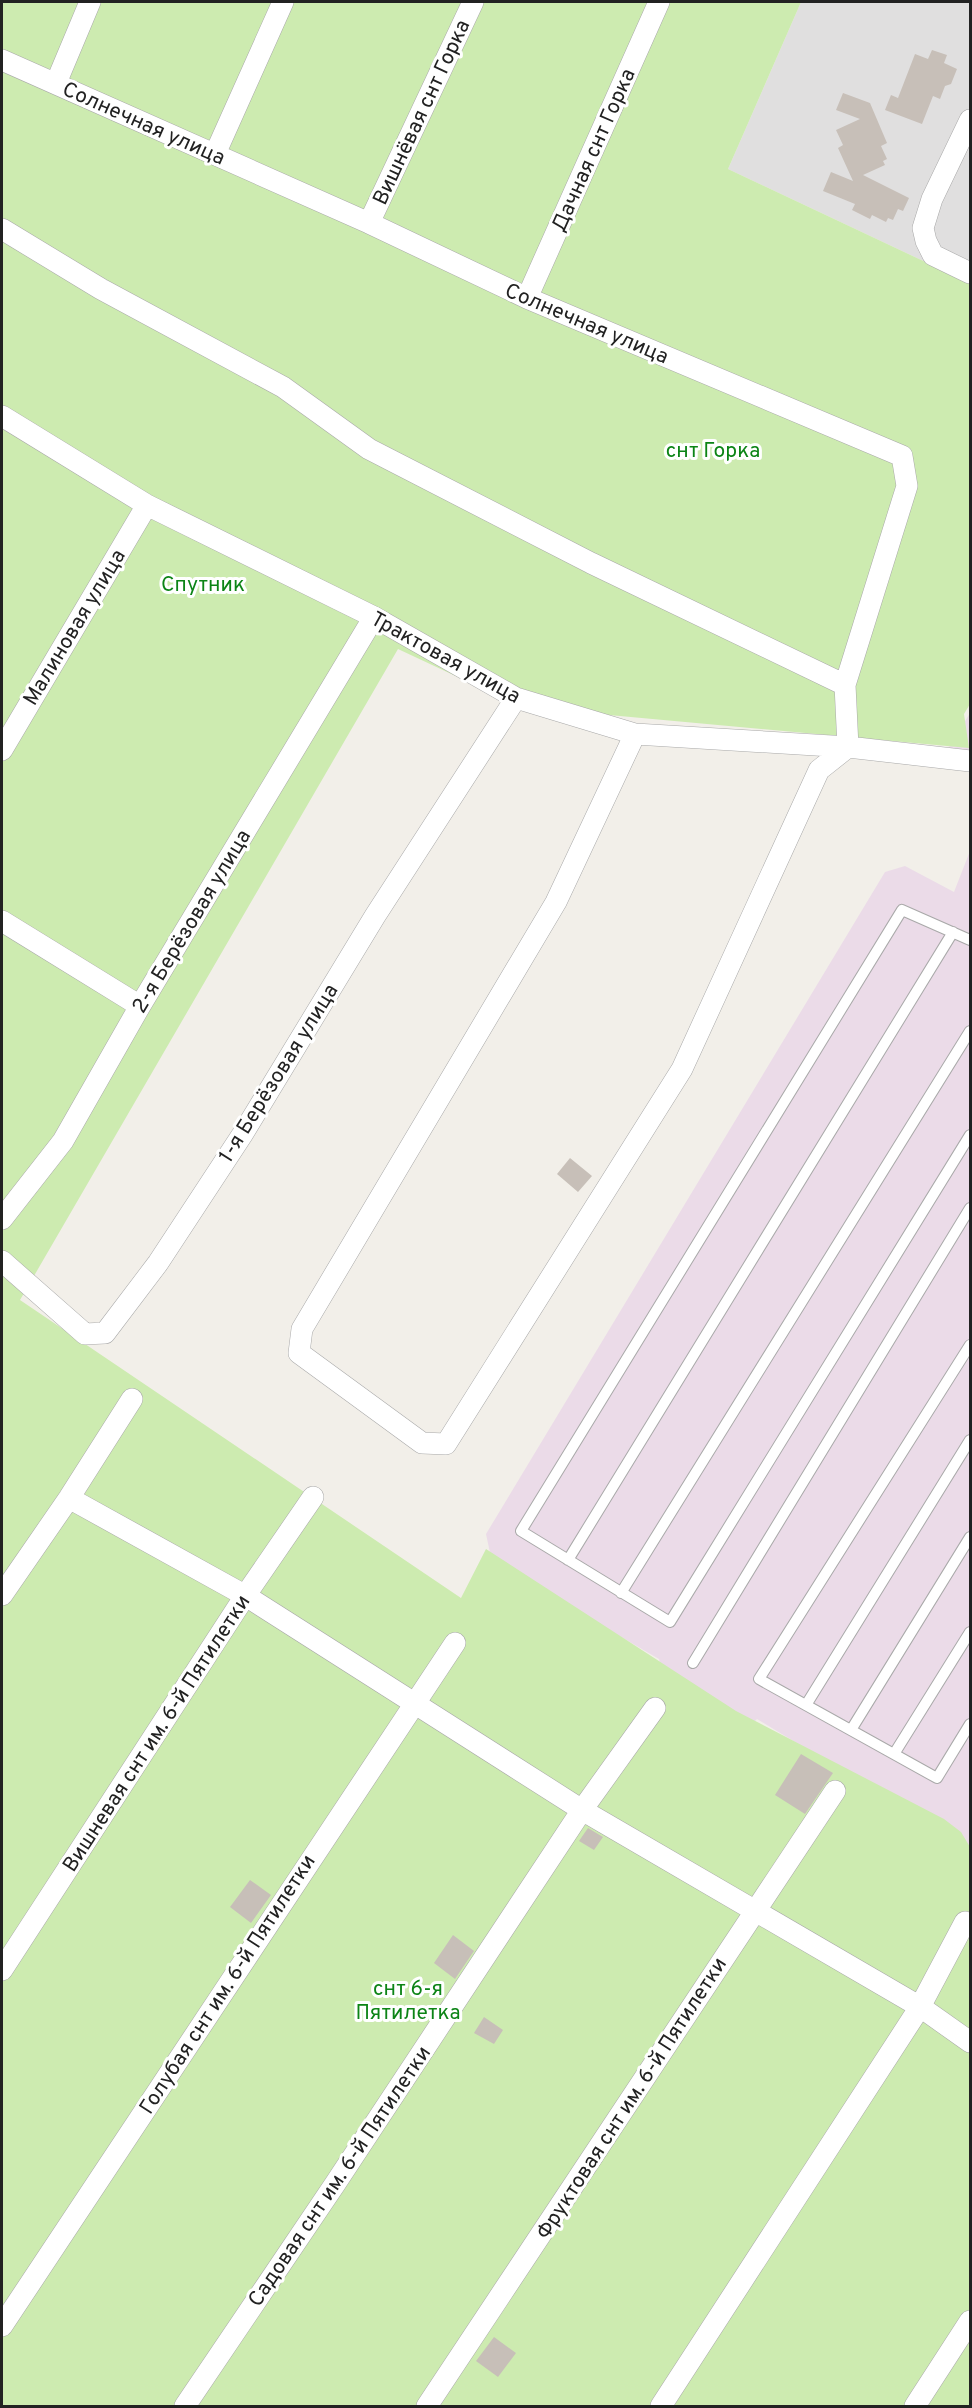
<svg xmlns="http://www.w3.org/2000/svg" width="972" height="2408" viewBox="0 0 972 2408" font-family="Overpass,sans-serif">
<rect width="100%" height="100%" fill="#f2efe9"/>
<!-- residential -->
<path fill="#e0dfdf" d="M801,2H970V283L728,169Z"/>
<!-- industrial -->
<path fill="#ebdbe8" d="M970,713V761L943,757Z
M970,851V1848L757,1719L750,1726L665,1686L659,1659L492,1562L486,1534L885,872L905,866L954,892Z"/>
<!-- grass -->
<path fill="#cdebb0" d="M2,2H801L728,169L970,283V704L964,714L969,748L522,707L398,649L20,1300L461,1598L486,1549L736,1711L944,1819L961,1832L970,1847V2406H2Z"/>
<!-- building -->
<path fill="#c7bfb8" d="M932,50L947,55L944,63L957,69L951,84L945,86L940,99L933,96L922,124L885,110L891,95L898,98L915,54L928,59Z
M843,93L870,103L887,143L881,146L887,159L883,161L885,165L863,175L909,198L903,211L898,209L893,220L888,218L886,222L872,215L870,219L852,210L855,204L823,191L831,172L853,181L838,148L843,145L836,130L860,119L836,110Z
M570,1158L592,1176L578,1192L557,1174Z
M801,1754L833,1773L805,1814L775,1795Z
M588,1828L603,1837L594,1850L579,1841Z
M250,1880L271,1895L251,1923L230,1907Z
M453,1935L474,1951L455,1979L434,1963Z
M484,2017L503,2030L494,2044L474,2033Z
M494,2337L516,2353L498,2377L476,2361Z"/>
<g fill="none" stroke-linecap="round" stroke-linejoin="round">
<!-- lane casing -->
<g stroke="#a9a9a9" stroke-width="12">
<path id="lane" d="M970,940L902,910L521,1531L670,1622L970,1135
M970,1345L759,1679L937,1778L970,1724
M568,1560L953,932
M621,1593L970,1031
M693,1663L970,1208
M806,1705L970,1440
M851,1730L970,1537
M894,1754L970,1632"/>
</g>
<!-- street casing -->
<g stroke="#a9a9a9" stroke-width="22">
<path id="street" d="M2,60L369,223L527,298L902,456L907,486L845,685L848,747
M56,83L90,2
M970,120L932,199L923,228L926,241L933,255L970,273
M215,154L283,2
M369,223L473,2
M2,229L101,289L283,387L369,449L591,563L845,685
M527,298L659,2
M2,416L147,505L374,617L516,698L635,734L848,747L970,761
M635,734L556,902L302,1329L299,1353L422,1443L446,1444L682,1069L819,770L848,747
M2,750L147,505
M2,921L140,1006
M2,1219L63,1141L140,1006L374,617
M2,1261L85,1334L105,1333L158,1263L242,1135L375,916L516,698
M69,1498L246,1596L582,1810L922,2008L970,2042
M2,1595L69,1498L132,1399
M2,1970L247,1593L313,1497
M2,2326L455,1643
M185,2406L335,2184L582,1810L655,1708
M427,2406L835,1791
M661,2406L918,2010L922,2008V2003L965,1922
M915,2406L970,2321"/>
</g>
<!-- lane -->
<use href="#lane" stroke="#fff" stroke-width="10"/>
<!-- street -->
<use href="#street" stroke="#fff" stroke-width="21"/>
</g>
<g text-anchor="middle" stroke-width="6" stroke-linejoin="round" paint-order="stroke">
<!-- street labels -->
<g font-size="21" fill="#222" stroke="#fff">
<text transform="translate(421 112) rotate(-65)" y="7">Вишнёвая снт Горка</text>
<text transform="translate(144 123) rotate(24)" y="7">Солнечная улица</text>
<text transform="translate(593 150) rotate(-66)" y="7">Дачная снт Горка</text>
<text transform="translate(587 323) rotate(23)" y="7">Солнечная улица</text>
<text transform="translate(74 627) rotate(-59)" y="7">Малиновая улица</text>
<text transform="translate(446 657) rotate(29)" y="7">Трактовая улица</text>
<text transform="translate(191 921) rotate(-59)" y="7">2-я Берёзовая улица</text>
<text transform="translate(278 1073) rotate(-58)" y="7">1-я Берёзовая улица</text>
<text transform="translate(156 1733) rotate(-57)" y="7">Вишневая снт им. 6-й Пятилетки</text>
<text transform="translate(227 1984) rotate(-57)" y="7">Голубая снт им. 6-й Пятилетки</text>
<text transform="translate(631 2098) rotate(-57)" y="7">Фруктовая снт им. 6-й Пятилетки</text>
<text transform="translate(339 2176) rotate(-56)" y="7">Садовая снт им. 6-й Пятилетки</text>
</g>
<!-- park labels -->
<g font-size="21" fill="#0c8416" stroke="#fff">
<text x="713" y="457">снт Горка</text>
<text x="203" y="591">Спутник</text>
<text x="408" y="1995">снт 6-я<tspan x="408" dy="24">Пятилетка</tspan></text>
</g>
</g>
<!-- border -->
<rect width="972" height="2408" fill="none" stroke="#222222" stroke-width="6"/>
</svg>
